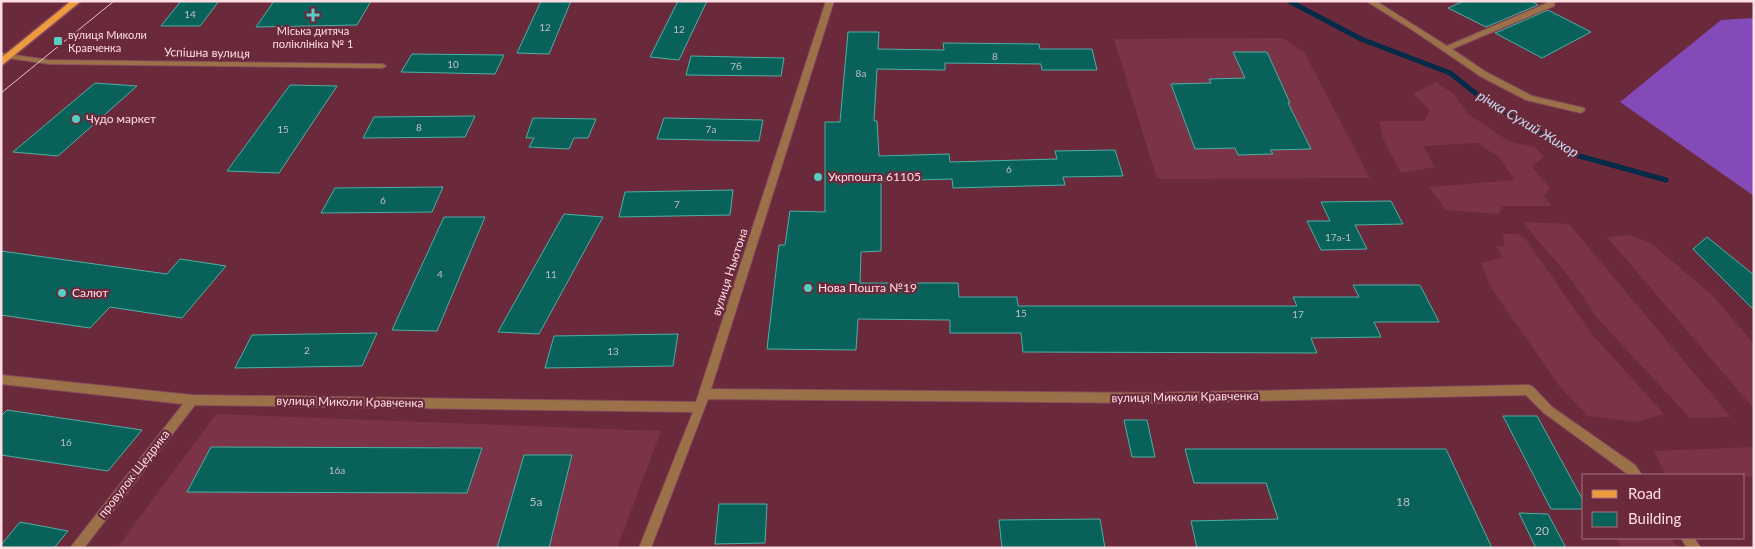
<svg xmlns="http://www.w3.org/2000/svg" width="1755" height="549" viewBox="0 0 1755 549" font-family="Lato,sans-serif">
<rect width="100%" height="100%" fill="#6b293c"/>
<!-- built -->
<path fill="#7b3347" d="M1283,38L1304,52L1370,178L1157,179L1114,39Z
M1436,82L1454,94L1467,113L1510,142L1535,147L1544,157L1532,167L1550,188L1544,195L1551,206H1502L1499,214L1446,210L1429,187L1515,180L1499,158L1478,143L1423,146L1435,167L1401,173L1383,139L1379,121H1424L1430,110L1413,94Z
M1522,222L1569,224L1731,417L1690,418L1597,318L1570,278Z
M1503,234H1518L1527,241L1592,334L1664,414L1636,422L1588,416L1560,387L1491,288L1481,263L1503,257L1496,246H1504Z
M1629,235L1651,243L1714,297L1754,344V409L1607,237Z
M216,414L661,431L617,548H117Z
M1754,447V477L1666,475L1654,451Z
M1616,538H1671L1679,548H1622Z"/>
<!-- forest -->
<path fill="#844bb8" d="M1754,18V196L1620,102L1721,20Z"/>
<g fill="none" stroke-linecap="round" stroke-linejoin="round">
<!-- stream -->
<path stroke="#032b48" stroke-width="5" d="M1289,1L1361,39L1450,73L1484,100L1576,155L1666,180"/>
</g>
<!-- building -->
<path fill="#08625a" stroke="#4bb0a5" d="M181,1H219L200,26H161Z
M274,1H371L357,25L256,27Z
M541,1H571L549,54L517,53Z
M678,1H707L679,60L650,57Z
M1464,1H1531L1538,5L1486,27L1448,8Z
M1548,10L1591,32L1542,58L1495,33Z
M848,32H879L878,49L944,50L943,43L1039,44L1040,49H1092L1097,70H1042L1041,64L945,63V70L877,69L874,121H877L879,156L949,154L950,162L1057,159L1055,151L1115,150L1123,176L1063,177L1065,185L953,188L952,179L881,181V251L861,252L860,283H958L959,297H1017L1018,306H1297L1293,297H1359L1353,285H1420L1439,322H1374L1381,337L1311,338L1317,353L1023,352L1021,333H950V320L858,319L856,350L767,349L779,245H785L790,211L825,212V122H840Z
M1233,52H1267L1290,103H1288L1311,149L1270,150L1273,154L1238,155L1235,148L1195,149L1171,84L1211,83L1209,79L1245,78Z
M412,54L504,55L495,74L401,72Z
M691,56L784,58L781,76L686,75Z
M95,83L137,86L58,156L13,152Z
M290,85L337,86L279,173L227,171Z
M475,116L465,137L363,138L374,117Z
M533,118L596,119L588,138H574L569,149L529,147L534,138H526Z
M664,118L763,120L759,141L657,139Z
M443,187L432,212L321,213L335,188Z
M733,190L730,215L619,217L625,192Z
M1391,201L1403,224L1355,225L1367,249L1321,250L1307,221H1330L1321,202Z
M564,214L603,217L539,334L498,332Z
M444,217H485L437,331L392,330Z
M1707,237L1754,275V310L1693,249Z
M1,251L167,274L180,259L226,266L182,318L110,307L90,328L1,315Z
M377,333L362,366L235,368L252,335Z
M678,334L673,366L545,368L554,336Z
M7,410L142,430L108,471L1,455V416Z
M1503,416H1537L1584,502V509H1551Z
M1124,420H1147L1155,457H1132Z
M211,447L482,448L467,493L187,492Z
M1185,449H1446L1492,548H1197L1191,521L1278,519L1266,483H1194Z
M524,455H572L549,548H497Z
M719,504H767L765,543L715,544Z
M1519,513L1548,514L1566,548H1536Z
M1100,519L1105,548H1002L999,520Z
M20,522L68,531L54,548H1V545Z"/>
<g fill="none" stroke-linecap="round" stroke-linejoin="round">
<!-- minor casing -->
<g stroke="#85495a" stroke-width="2">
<path id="minor" d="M826,1H834L711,389L1148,393L1529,385L1533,387L1552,407L1635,465L1642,475H1629L1544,413L1526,395L1148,403L708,399L651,548H639L693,412L195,405L84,548H70L183,404L1,384V375L192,395L696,402Z
M1366,1H1376L1447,46L1547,3V1H1555L1554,6L1452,49L1486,72L1532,96L1584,108L1585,110L1581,113L1526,100L1480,76L1414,31Z
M1,53L49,60L382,64L386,66L382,68L49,64L1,57Z
M1681,538H1694L1701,548H1687Z"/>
</g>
<!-- primary casing -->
<g stroke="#85495a" stroke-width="3">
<path id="primary" d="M71,1H81L1,66V58Z"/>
</g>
<!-- minor -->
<use href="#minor" fill="#9a7149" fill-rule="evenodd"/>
<!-- primary -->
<use href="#primary" fill="#ed9b3e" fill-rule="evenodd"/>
<!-- tram -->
<path stroke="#e8c2ca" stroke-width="1" d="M1,93L114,1"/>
</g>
<!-- markers -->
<g fill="#57cec1" stroke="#6b293c" stroke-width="2">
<path d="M310.5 7.5h5v5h5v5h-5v5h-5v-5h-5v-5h5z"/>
<rect x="53" y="36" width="10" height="10" rx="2.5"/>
<circle cx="76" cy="119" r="5"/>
<circle cx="818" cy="177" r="5"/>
<circle cx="808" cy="288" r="5"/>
<circle cx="62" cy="293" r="5"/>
</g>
<g text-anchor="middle" stroke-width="4.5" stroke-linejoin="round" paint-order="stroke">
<!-- number labels -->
<g font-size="10" fill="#c0bec1">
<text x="190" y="18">14</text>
<text x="545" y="31">12</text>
<text x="679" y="33">12</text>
<text x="995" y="60">8</text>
<text x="453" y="68">10</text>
<text x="736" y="70">7б</text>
<text x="861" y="77">8а</text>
<text x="419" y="131">8</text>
<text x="283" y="133">15</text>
<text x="711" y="133">7а</text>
<text x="1009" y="173">6</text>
<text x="383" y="204">6</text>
<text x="677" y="208">7</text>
<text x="1338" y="241">17а-1</text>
<text x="440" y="278">4</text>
<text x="551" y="278">11</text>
<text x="1021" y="317">15</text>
<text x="1298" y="318">17</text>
<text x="307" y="354">2</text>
<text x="613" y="355">13</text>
<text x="66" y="446">16</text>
<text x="337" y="474">16а</text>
</g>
<!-- far-poi labels -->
<g font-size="11" fill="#fedde3" stroke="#6b293c">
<text x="313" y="35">Міська дитяча<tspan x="313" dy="13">поліклініка № 1</tspan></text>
<text x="68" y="39" text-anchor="start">вулиця Миколи<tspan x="68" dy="13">Кравченка</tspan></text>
</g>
<!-- street labels -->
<g font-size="12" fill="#fedde3" stroke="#6b293c">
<text transform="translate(207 53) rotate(1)" y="4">Успішна вулиця</text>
<text transform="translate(730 272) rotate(-72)" y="4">вулиця Ньютона</text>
<text transform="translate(1185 397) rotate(-1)" y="4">вулиця Миколи Кравченка</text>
<text transform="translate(350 402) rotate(1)" y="4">вулиця Миколи Кравченка</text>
<text transform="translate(134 474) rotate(-52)" y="4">провулок Щедрика</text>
</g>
<!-- poi labels -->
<g font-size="12" fill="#fedde3" stroke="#6b293c" text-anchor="start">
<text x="86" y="123">Чудо маркет</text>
<text x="828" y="181">Укрпошта 61105</text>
<text x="818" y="292">Нова Пошта №19</text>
<text x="72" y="297">Салют</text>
</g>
<!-- near-number labels -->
<g font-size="12" fill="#c0bec1">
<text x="536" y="506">5а</text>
<text x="1403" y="506">18</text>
<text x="1542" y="535">20</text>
</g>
<!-- water labels -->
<g font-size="14" font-style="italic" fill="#c4ddf2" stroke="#6b293c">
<text transform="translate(1528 124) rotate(31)" y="5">річка Сухий Жихор</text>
</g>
</g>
<!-- border -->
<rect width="1755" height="549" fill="none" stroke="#fedde3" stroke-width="5"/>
<!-- legend -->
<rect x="1582" y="474" width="162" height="65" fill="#6b293c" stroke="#a6717f"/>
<rect x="1592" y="490" width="25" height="8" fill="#ed9b3e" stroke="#a6717f"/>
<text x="1628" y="499" font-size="15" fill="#fedde3">Road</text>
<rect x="1592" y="512" width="25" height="15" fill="#08625a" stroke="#a6717f"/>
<text x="1628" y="524" font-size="15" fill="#fedde3">Building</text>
</svg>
